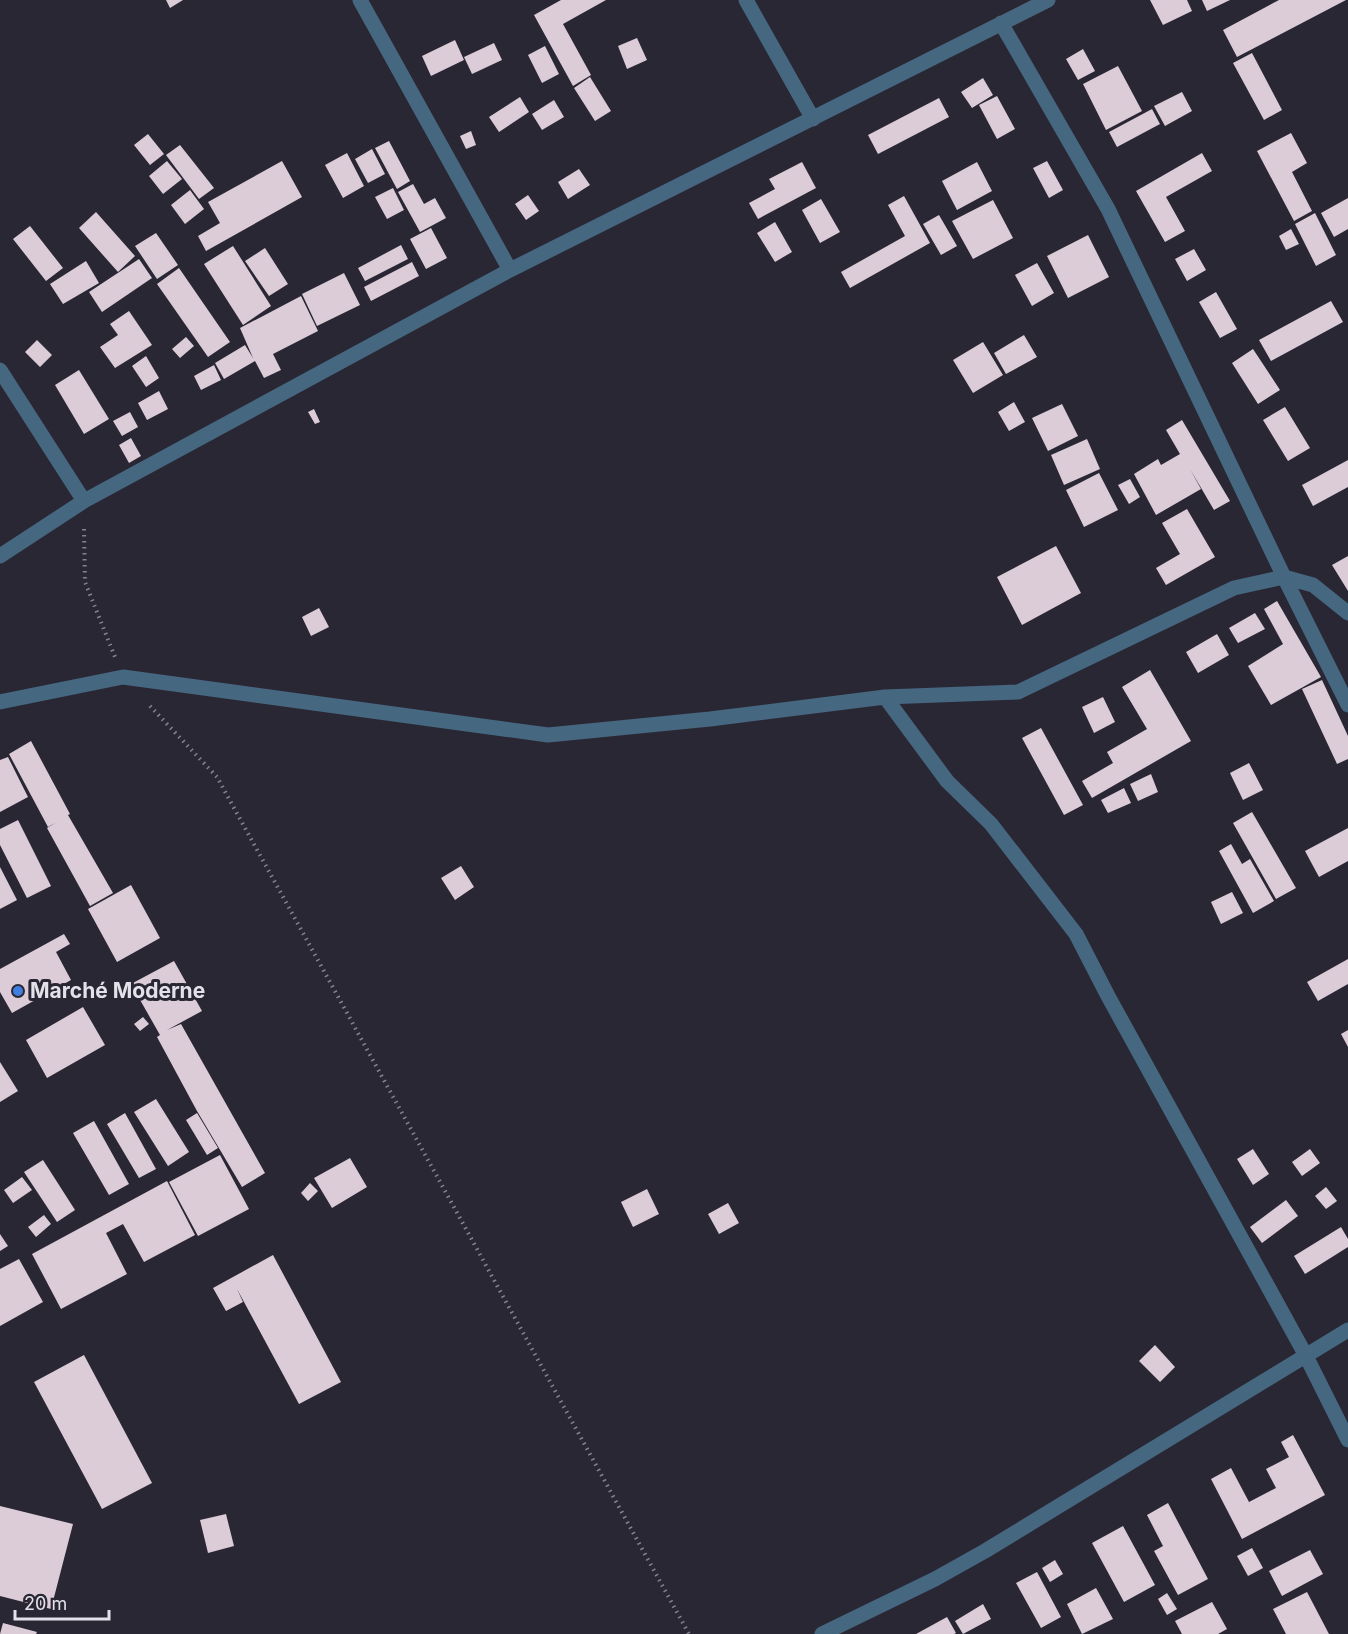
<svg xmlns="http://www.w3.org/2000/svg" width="1348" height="1634" viewBox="0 0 1348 1634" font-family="Inter,sans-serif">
<rect width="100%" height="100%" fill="#2a2734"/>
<!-- building -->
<path fill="#dcccd8" d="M166,0H183L170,8Z
M561,0H606L563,24L591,75L573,86L534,15Z
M1150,0H1187L1192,11L1163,25Z
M1202,0H1230L1207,11Z
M1279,0H1346L1237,57L1223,30Z
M637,38L647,60L627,69L618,46Z
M455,40L464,60L431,76L422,56Z
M494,43L502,60L472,74L464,57Z
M545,46L559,74L542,83L528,55Z
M1083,49L1095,71L1078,80L1066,59Z
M1252,53L1282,110L1264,120L1233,63Z
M1118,66L1142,111L1106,130L1083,84Z
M590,77L611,111L595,121L574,88Z
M983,78L993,95L972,108L961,92Z
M1182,92L1192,111L1165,126L1154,106Z
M997,96L1015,129L997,139L979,105Z
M520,97L529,112L499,132L489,117Z
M939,98L949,117L878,154L868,135Z
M554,100L564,117L542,130L532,114Z
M1152,109L1160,124L1117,147L1109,132Z
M471,131L476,145L466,149L460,136Z
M1291,133L1307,163L1292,172L1312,211L1294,221L1257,151Z
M148,134L164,154L150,165L134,145Z
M389,141L410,181L397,189L375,148Z
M180,145L214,188L199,199L166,155Z
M372,149L385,174L368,183L355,159Z
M347,153L364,186L343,198L325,165Z
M1202,153L1212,171L1166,197L1185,231L1165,242L1136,191Z
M167,161L182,179L163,194L149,176Z
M282,161L302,197L206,251L198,236L220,223L208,202Z
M1047,161L1063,190L1049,198L1033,168Z
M802,162L816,188L758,219L749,203L775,189L769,179Z
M977,162L992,191L957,210L942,181Z
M579,169L590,185L568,199L558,182Z
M413,184L424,204L435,198L446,218L420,232L398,192Z
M393,188L404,210L387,219L375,197Z
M190,190L204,209L185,224L171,205Z
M528,195L539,211L526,220L515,204Z
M904,196L930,243L850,288L841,272L905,236L888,205Z
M1348,198V229L1334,237L1321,213Z
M821,199L840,232L820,243L802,210Z
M993,200L1013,238L973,259L952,221Z
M96,212L135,256L118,272L79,228Z
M1315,213L1336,255L1316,266L1295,224Z
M939,215L957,246L941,255L923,224Z
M775,222L792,252L775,262L757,233Z
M30,226L63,268L46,281L13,239Z
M431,228L447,258L426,269L410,239Z
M1291,229L1299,244L1286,250L1279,236Z
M156,233L178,265L157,279L135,246Z
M1088,235L1109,277L1068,298L1047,256Z
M401,245L408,259L365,281L358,268Z
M233,246L271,306L243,325L204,264Z
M265,248L288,284L269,296L245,261Z
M1194,249L1206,270L1187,281L1175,259Z
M139,259L152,278L102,312L89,292Z
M86,261L99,283L63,304L50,284Z
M412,262L419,276L371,301L364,287Z
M1037,263L1054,293L1032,306L1015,275Z
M179,268L230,342L208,357L157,284Z
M344,273L360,305L317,326L302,294Z
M1216,292L1237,329L1220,338L1199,302Z
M301,296L318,331L273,354L281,370L264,378L255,361L224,379L215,363L245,345L253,358L240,328Z
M1331,301L1343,322L1271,361L1259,340Z
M129,311L152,345L115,368L100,347L118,335L110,324Z
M1024,335L1037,357L1006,374L994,353Z
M186,337L194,346L180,358L172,349Z
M37,340L52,355L40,367L25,352Z
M983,342L1003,375L973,393L953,360Z
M1253,349L1280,390L1258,404L1232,363Z
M146,356L159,378L146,387L132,366Z
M214,365L221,380L201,390L194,376Z
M79,370L109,419L84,434L55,385Z
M159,391L168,409L147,420L138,403Z
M1014,402L1025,422L1009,431L998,412Z
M1062,404L1078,436L1048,451L1032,418Z
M1285,407L1310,448L1288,461L1263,420Z
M314,409L320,422L315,424L308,412Z
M130,412L138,427L122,436L113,421Z
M1182,420L1230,501L1214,510L1190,469L1201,489L1156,515L1134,474L1158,459L1161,465L1180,454L1166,430Z
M131,438L141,456L129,463L119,445Z
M1087,439L1100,469L1064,485L1051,455Z
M1348,460V487L1313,506L1302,485Z
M1099,473L1118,510L1084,527L1066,490Z
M1130,479L1140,497L1129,504L1118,485Z
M1187,509L1215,557L1166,585L1156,568L1180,554L1162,523Z
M1056,546L1081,593L1022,625L997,577Z
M1348,556V591L1332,565Z
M1277,601L1321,677L1271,705L1248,666L1283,644L1264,609Z
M319,608L329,627L311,636L302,617Z
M1255,613L1265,629L1238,643L1229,628Z
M1217,634L1229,655L1198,673L1186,652Z
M1150,670L1191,741L1092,798L1082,781L1113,763L1107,752L1147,729L1122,687Z
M1322,680L1348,736V759L1337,764L1302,689Z
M1103,697L1115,722L1094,733L1082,707Z
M1041,728L1083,805L1064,815L1022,738Z
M31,741L70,814L68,815L113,893L90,906L47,828L57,822L48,827L9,754Z
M8,757L28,797L0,812V760Z
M1249,763L1263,790L1243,800L1230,773Z
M1151,774L1158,792L1138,801L1130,784Z
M1124,788L1131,803L1108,813L1101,800Z
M1252,812L1296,888L1276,899L1233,823Z
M18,820L51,886L27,898L0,845V829Z
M1348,828V861L1319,877L1305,851Z
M1231,844L1242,864L1250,859L1274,901L1253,913L1219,851Z
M461,866L474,887L455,900L441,878Z
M0,867L17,900L0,909Z
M131,885L160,938L117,962L88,909Z
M1232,892L1243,913L1221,924L1211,902Z
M64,934L70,944L56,952L71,980L12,1013L0,992V969Z
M1348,959V984L1318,1001L1307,982Z
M174,961L202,1011L167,1030L181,1024L265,1173L242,1187L197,1111L157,1037L160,1035L131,984Z
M83,1007L105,1045L47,1078L26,1040Z
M143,1017L149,1024L140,1031L134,1024Z
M1348,1030V1047L1341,1034Z
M0,1062L18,1091L0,1102Z
M156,1099L189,1152L168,1166L134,1112Z
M125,1113L156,1169L139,1178L107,1124Z
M197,1113L218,1148L207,1155L186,1120Z
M94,1121L129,1184L109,1195L73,1133Z
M1253,1149L1269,1174L1253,1185L1237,1159Z
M1310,1149L1320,1163L1302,1176L1292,1162Z
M220,1155L249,1209L198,1236L169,1182Z
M350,1158L367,1187L332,1208L314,1178Z
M43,1160L75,1210L57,1222L24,1172Z
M22,1177L32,1190L13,1203L4,1190Z
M167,1181L195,1235L144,1262L123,1224L106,1233L127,1274L61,1309L32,1254Z
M310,1183L318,1191L308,1201L301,1193Z
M1326,1187L1337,1201L1326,1209L1315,1196Z
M647,1189L659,1214L633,1227L621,1202Z
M1286,1200L1298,1216L1262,1243L1250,1227Z
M728,1203L739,1223L719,1234L708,1214Z
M44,1215L51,1224L36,1237L28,1227Z
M1341,1227L1348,1239V1247L1305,1274L1294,1256Z
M0,1234L8,1246L0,1251Z
M273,1255L341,1382L299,1404L237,1289L243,1302L226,1311L213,1288Z
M19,1259L43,1302L0,1326V1269Z
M1155,1345L1175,1367L1160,1382L1139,1361Z
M84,1355L152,1483L102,1509L34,1382Z
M1293,1435L1325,1495L1242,1539L1211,1479L1231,1468L1249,1502L1276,1488L1266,1469L1289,1457L1281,1442Z
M1168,1503L1208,1579L1178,1595L1154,1551L1163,1546L1147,1515Z
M0,1506L73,1524L51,1609L0,1596Z
M226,1514L234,1546L208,1553L200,1520Z
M1123,1526L1155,1585L1124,1602L1092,1543Z
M1252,1548L1263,1568L1248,1576L1237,1556Z
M1310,1550L1323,1574L1282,1596L1269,1571Z
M1055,1560L1063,1574L1050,1582L1042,1568Z
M1037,1572L1061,1617L1041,1628L1016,1583Z
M1096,1588L1113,1619L1082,1634L1067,1604Z
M1307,1592L1329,1634H1286L1273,1609Z
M1167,1593L1177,1609L1167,1615L1158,1599Z
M1212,1602L1227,1629L1218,1634H1182L1175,1621Z
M983,1604L991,1619L963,1634L955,1621Z
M947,1617L956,1633L954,1634H916Z
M3,1623L37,1632L36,1634H0Z"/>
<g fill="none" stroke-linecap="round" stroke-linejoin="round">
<!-- path -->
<path stroke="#85838e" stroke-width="4" stroke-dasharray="1.5 4.5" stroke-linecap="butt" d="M84,529L85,582L115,657
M150,706L217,777L689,1634"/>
<!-- minor -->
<path stroke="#466780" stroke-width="15" d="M360,0L510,270
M746,0L813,119
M1001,23L1108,209L1284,577L1348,705
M0,370L84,501
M0,556L84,501L510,270L1048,0
M885,697L947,781L991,824L1076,934L1108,996L1305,1354L1348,1440
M0,702L123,677L548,735L710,719L885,697L1018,692L1234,588L1284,577L1313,585L1348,613
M822,1634L935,1579L985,1551L1348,1330"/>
</g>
<!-- markers -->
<circle fill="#3f7fe0" stroke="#2a2734" stroke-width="2" cx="18" cy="991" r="6"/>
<g text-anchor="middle" stroke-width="6" stroke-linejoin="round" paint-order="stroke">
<!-- poi labels -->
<g font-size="21" font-weight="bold" fill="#e3e1ea" stroke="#2a2734" text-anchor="start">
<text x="30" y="998">Marché Moderne</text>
</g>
</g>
<!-- scale -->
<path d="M15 1610v9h94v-9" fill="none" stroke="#e3e1ea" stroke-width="3"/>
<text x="24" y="1610" font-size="18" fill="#e3e1ea" stroke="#2a2734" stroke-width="4.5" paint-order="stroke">20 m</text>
</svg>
